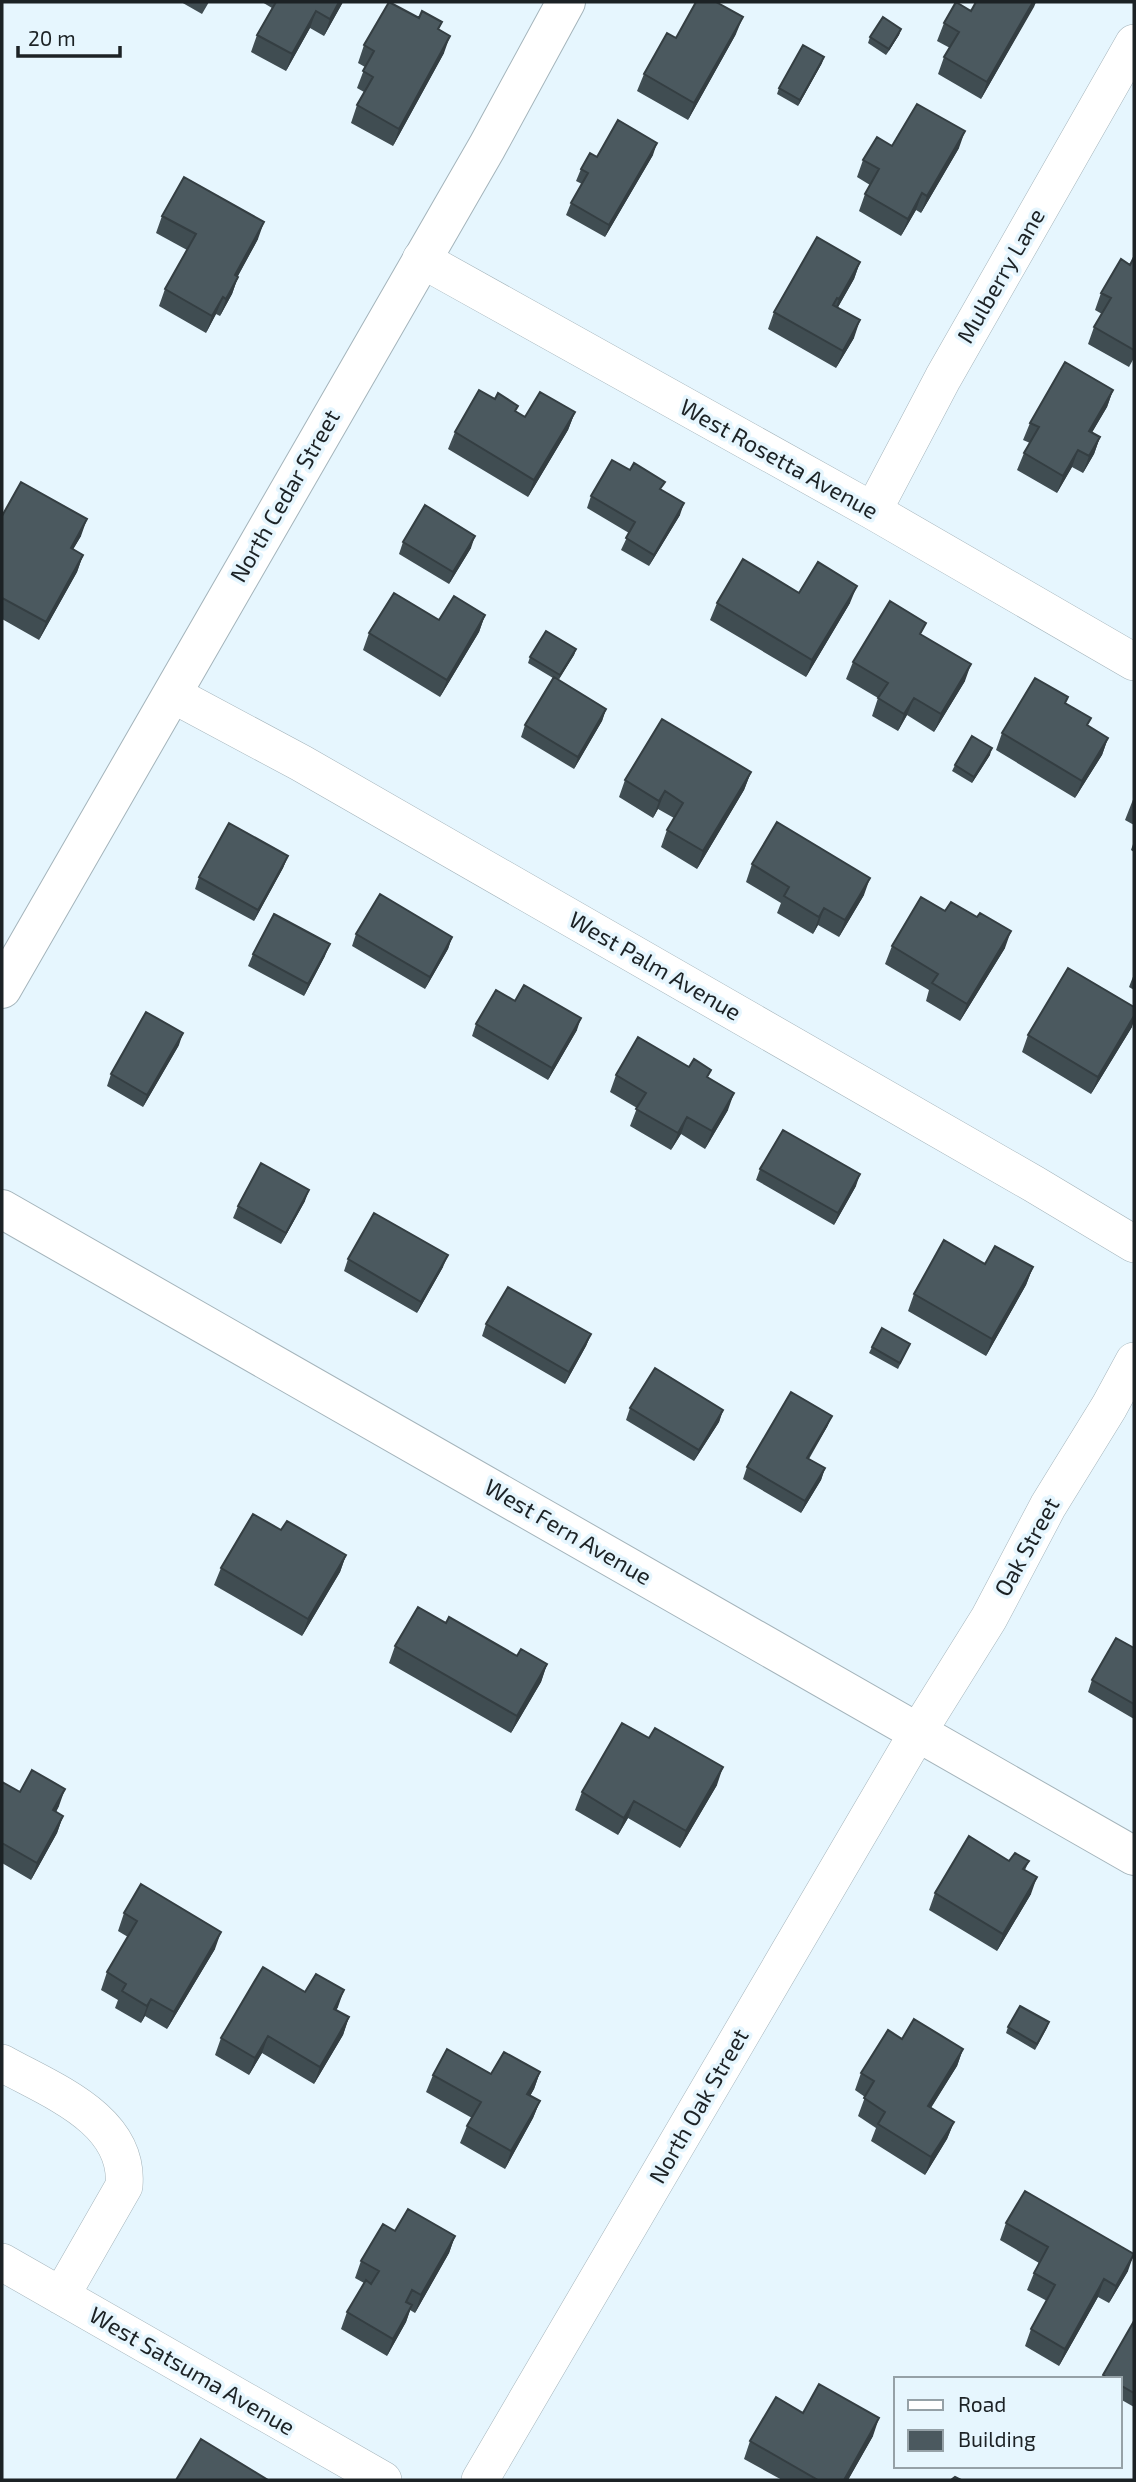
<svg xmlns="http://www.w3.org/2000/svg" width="1136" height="2482" viewBox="0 0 1136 2482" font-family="'Exo 2',sans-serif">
<rect width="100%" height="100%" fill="#e6f6fe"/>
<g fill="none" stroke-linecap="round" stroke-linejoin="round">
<!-- minor casing -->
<g stroke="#a4b4bb" stroke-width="38">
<path id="minor" d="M421,259L873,511L1134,662
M873,511L943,378L1134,43
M172,694L301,763L1034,1184L1134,1244
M2,2063C50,2090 130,2119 124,2186L61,2296
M2,2262L383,2480
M480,2480L918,1732L989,1618L1048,1506L1109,1407L1134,1361"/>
</g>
<!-- tertiary casing -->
<g stroke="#a4b4bb" stroke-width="40">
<path id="tertiary" d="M2,989L487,147L566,2
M2,1209L1134,1856"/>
</g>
<!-- minor -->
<use href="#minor" stroke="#fff" stroke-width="37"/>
<!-- tertiary -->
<use href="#tertiary" stroke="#fff" stroke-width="38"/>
</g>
<!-- wall -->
<path fill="#404d52" d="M181,2H209L202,14Z
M262,2H343L324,36L310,28L286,71L251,52L257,35L272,8Z
M976,2H1036L981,99L938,74L944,57L950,48L937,41L944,23L971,11Z
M419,18L442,22L439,29L444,53L393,146L351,123L357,105L364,92L357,88L365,67L358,63L364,45Z
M901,29L899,35L886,55L868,43L870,37Z
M736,34L688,120L637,91L644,74Z
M822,63L798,106L777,94L779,88Z
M892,146L959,148L921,213L916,210L901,236L859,211L865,194L870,185L857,177L863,160Z
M653,155L605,237L566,215L571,203L582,184L576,181L581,169L597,157Z
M162,216L258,239L238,276V277L232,294L220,316L216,314L206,333L159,306L165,289L187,250L156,233Z
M1134,257V358L1129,367L1088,344L1094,327L1102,314L1095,310L1101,293L1130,265Z
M860,262L854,279L838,307L854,338L836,368L768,329L774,312Z
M1113,390L1107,407L1092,432L1100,437L1094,454L1083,473L1072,467L1057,493L1017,470L1024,453L1030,443L1023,440L1030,423Z
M516,412L525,417L575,412L568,430L528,497L448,449L455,432Z
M662,490L680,515L649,566L621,550L629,533L587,508L591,496Z
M2,516L81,536L73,549L83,555L77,572L39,640L2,619Z
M403,542L471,548L449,584L399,554Z
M799,593L850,603L806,677L710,620L717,603Z
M485,615L479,632L440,697L363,650L369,633L439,620Z
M922,635L965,681L934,732L907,715L898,731L872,716L878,698L846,679L853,662Z
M576,649L574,655L558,680L606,709L602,721L574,769L521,737L525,725L553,678L528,663L530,657Z
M1066,703L1088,726L1108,738L1102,755L1075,798L996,750L1002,733Z
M990,755L972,783L952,771L955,765Z
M751,772L744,790L697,869L661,847L667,830L674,818L658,809L653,818L619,797L625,780Z
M1134,797V825L1125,820Z
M1134,841V852L1131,850Z
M288,856L283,868L254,921L195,889L199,877Z
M752,864L864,895L839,937L818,925L813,934L777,913L781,903L746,882Z
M356,934L452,937L448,949L425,989L352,946Z
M892,946L1005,948L960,1021L926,1001L929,990L885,964Z
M253,954L325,956L304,996L248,966Z
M1134,974V990L1129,987Z
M515,1001L577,1030L548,1080L472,1036L476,1024Z
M1132,1027L1091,1094L1022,1052L1028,1035Z
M179,1045L143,1107L107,1086L111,1074Z
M616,1075L709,1078L728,1110L705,1149L681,1134L671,1150L630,1126L637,1108L610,1092Z
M760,1169L856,1186L834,1225L756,1180Z
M305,1201L281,1244L233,1218L238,1206Z
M348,1259L443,1267L417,1313L344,1271Z
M985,1264L1033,1267L1026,1285L986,1356L908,1311L914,1294Z
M486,1324L591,1334L586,1346L565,1384L482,1336Z
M910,1344L898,1369L869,1353L872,1347Z
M630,1408L723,1410L719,1422L694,1461L626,1420Z
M832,1416L827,1427L809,1459L825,1468L821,1480L801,1513L743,1479L747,1467Z
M281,1530L346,1555L340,1572L302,1636L214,1585L221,1568Z
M446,1623L517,1656L547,1664L541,1682L511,1733L389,1663L395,1646Z
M1134,1648V1719L1088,1692L1092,1680Z
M649,1738L717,1785L680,1848L628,1818L618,1835L575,1810L582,1792Z
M2,1782L20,1792L59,1806L56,1812L63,1816L57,1833L31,1880L2,1863Z
M1009,1861H1029L1025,1870L1031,1894L997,1951L929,1910L935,1893Z
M124,1913L215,1949L167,2029L145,2016L141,2023L115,2008L118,2000L101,1990L107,1972L128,1937L118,1931Z
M305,1992L338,2007L336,2010L349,2017L343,2035L314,2084L262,2053L249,2075L215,2055L221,2038Z
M1049,2022L1047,2028L1035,2050L1006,2033L1008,2027Z
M902,2039L963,2049L957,2066L931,2108L954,2122L947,2139L925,2175L871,2141L876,2128L858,2116L865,2097L855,2090L861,2073Z
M540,2072L534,2089L530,2096L540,2101L533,2118L505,2169L460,2143L467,2126L472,2118L426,2092L433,2075Z
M1006,2223L1128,2271L1109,2303L1098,2297L1059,2366L1025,2346L1031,2329L1047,2301L1027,2290L1034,2273L1039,2263L1000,2240Z
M395,2231L455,2236L449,2253L415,2313L410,2310L406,2322L387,2356L341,2329L347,2312L364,2283L355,2278L361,2261Z
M1134,2321V2407L1120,2399V2379H1102Z
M803,2413L873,2436L848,2480H782L744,2459L750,2441Z"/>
<!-- shaded-wall -->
<path fill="#343e42" d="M339,2H343L324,36L330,19Z
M1033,2H1036L1034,7L981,99L987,82Z
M316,11L310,28L286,71L292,54Z
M743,17L736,34L688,120L694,103Z
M901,29L899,35L886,55L889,49Z
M450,36L444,53L393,146L399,129Z
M824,57L822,63L798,106L800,100Z
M965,131L959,148L921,213L927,196Z
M657,143L653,155L605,237L609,225Z
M922,193L916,210L901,236L908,219Z
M264,222L258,239L229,292L235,275Z
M860,262L854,279L833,316L839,299Z
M238,277L232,294L220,316L226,299Z
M223,297L216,314L206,333L212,316Z
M860,320L854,338L836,368L843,351Z
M1113,390L1107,407L1083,448L1089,431Z
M575,412L568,430L528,497L534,480Z
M1100,437L1094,454L1083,473L1089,456Z
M1078,450L1072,467L1057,493L1063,476Z
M684,503L680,515L649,566L654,555Z
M87,519L81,536L64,565L71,548Z
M475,536L471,548L449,584L453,572Z
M83,555L77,572L39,640L46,622Z
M857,586L850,603L806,677L812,660Z
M485,615L479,632L440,697L447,680Z
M576,649L574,655L558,681L560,675Z
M971,664L965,681L934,732L941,714Z
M914,698L907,715L898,731L904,714Z
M606,709L602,721L574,769L578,757Z
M1108,738L1102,755L1075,798L1082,781Z
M992,748L990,755L972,783L974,777Z
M751,772L744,790L697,869L703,851Z
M665,791L658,809L653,818L659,801Z
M288,856L283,868L254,921L258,910Z
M870,878L864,895L839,937L845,920Z
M824,908L818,925L813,934L819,917Z
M1011,931L1005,948L960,1021L967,1004Z
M452,937L448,949L425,989L430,977Z
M330,944L325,956L304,996L308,984Z
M1134,1016V1021L1132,1027L1091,1094L1098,1077Z
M581,1018L577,1030L548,1080L552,1068Z
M183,1033L179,1045L143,1107L147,1095Z
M734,1093L728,1110L705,1149L712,1131Z
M687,1117L681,1134L671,1150L678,1133Z
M860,1174L856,1186L834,1225L838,1213Z
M309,1190L305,1201L281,1244L286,1233Z
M448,1255L443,1267L417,1313L421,1302Z
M1033,1267L1026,1285L986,1356L992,1339Z
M591,1334L586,1346L565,1384L569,1372Z
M723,1410L719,1422L694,1461L699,1450Z
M832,1416L827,1427L802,1469L807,1458Z
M825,1468L821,1480L801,1513L805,1501Z
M346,1555L340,1572L302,1636L308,1619Z
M547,1664L541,1682L511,1733L517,1716Z
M723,1767L717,1785L680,1848L686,1831Z
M65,1789L59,1806L47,1828L53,1810Z
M634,1801L628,1818L618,1835L624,1818Z
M63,1816L57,1833L31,1880L37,1863Z
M1037,1877L1031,1894L997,1951L1003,1934Z
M221,1932L215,1949L167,2029L174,2012Z
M344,1990L338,2007L327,2026L334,2009Z
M151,1999L145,2016L141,2023L147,2006Z
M349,2017L343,2035L314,2084L320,2067Z
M268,2036L262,2053L249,2075L255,2058Z
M963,2049L957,2066L921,2123L928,2106Z
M540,2072L534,2089L521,2112L527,2094Z
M540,2101L533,2118L505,2169L511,2151Z
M954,2122L947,2139L925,2175L931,2157Z
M455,2236L449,2253L415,2313L421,2295Z
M1134,2254L1128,2271L1109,2303L1116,2286Z
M1104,2279L1098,2297L1059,2366L1065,2349Z
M412,2305L406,2322L387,2356L393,2339Z
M879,2418L873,2436L848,2480H844Z"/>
<!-- building -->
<path fill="#4b595f" stroke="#343e42" stroke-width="2" d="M276,2H339L330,19L316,11L292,54L257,35Z
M389,2L419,18L422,11L442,22L438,29L450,36L399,129L357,105L373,77L363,71L374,51L364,45Z
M696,2H716L743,17L694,103L644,74L667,33L676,38Z
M956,2L971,11L976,2H1033L987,82L944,57L959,32L944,23Z
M883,17L901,29L889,49L870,37Z
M803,45L824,57L800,100L779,88Z
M917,104L965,131L927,196L922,193L908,219L865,194L879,169L863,160L877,137L892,146Z
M618,120L657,143L609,225L571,203L588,173L581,169L590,153L597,157Z
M184,177L264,222L235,275L238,277L226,299L223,297L212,316L165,289L196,234L162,216Z
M817,237L860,262L839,299L837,298L833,305L860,320L843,351L774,312Z
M1134,257V350L1094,327L1111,298L1101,293L1121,259L1130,265Z
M1065,362L1113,390L1089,431L1100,437L1089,456L1078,450L1063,476L1024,453L1039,427L1030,423Z
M479,390L495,399L498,393L518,406L515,411L525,417L540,392L575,412L534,480L455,432Z
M612,460L630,470L634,463L665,482L660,489L684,503L654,555L626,538L635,522L591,496Z
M21,482L87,519L71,548L83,555L46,622L2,598V516Z
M425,505L475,536L453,572L403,542Z
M743,559L799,593L818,562L857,586L812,660L717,603Z
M394,593L439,620L454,596L485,615L447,680L369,633Z
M890,601L926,623L920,634L971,664L941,714L914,698L904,714L878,698L888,683L853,662Z
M546,631L576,649L560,675L530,657Z
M554,677L606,709L578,757L525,725Z
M1035,678L1068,697L1065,703L1091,718L1087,725L1108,738L1082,781L1002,733Z
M662,719L751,772L703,851L667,830L683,803L665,791L659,801L625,780Z
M972,736L992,748L974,777L955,765Z
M777,822L870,878L845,920L824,908L819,917L784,896L789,887L752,864Z
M229,823L288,856L258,910L199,877Z
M380,894L452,937L430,977L356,934Z
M921,897L945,911L951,902L977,917L980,913L1011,931L967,1004L932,983L938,974L892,946Z
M274,914L330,944L308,984L253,954Z
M1068,968L1134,1007V1016L1098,1077L1028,1035Z
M524,985L581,1018L552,1068L476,1024L496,990L515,1001Z
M146,1012L183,1033L147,1095L111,1074Z
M638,1037L689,1067L694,1059L711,1070L707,1077L734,1093L712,1131L687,1117L678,1133L636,1109L646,1093L616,1075Z
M783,1130L860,1174L838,1213L760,1169Z
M261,1163L309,1190L286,1233L238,1206Z
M374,1213L448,1255L421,1302L348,1259Z
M944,1240L985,1264L995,1246L1033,1267L992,1339L914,1294Z
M508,1287L591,1334L569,1372L486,1324Z
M882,1328L910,1344L900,1363L872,1347Z
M655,1368L723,1410L699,1450L630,1408Z
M791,1392L832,1416L807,1458L825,1468L805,1501L747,1467Z
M253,1514L281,1530L287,1521L346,1555L308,1619L221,1568Z
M418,1607L446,1623L449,1617L517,1656L521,1649L547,1664L517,1716L395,1646Z
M1116,1638L1134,1648V1704L1092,1680Z
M622,1723L649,1738L655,1728L723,1767L686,1831L634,1801L624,1818L582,1792Z
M32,1770L65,1789L53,1810L63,1816L37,1863L2,1843V1782L20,1792Z
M969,1836L1009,1861L1015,1853L1029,1861L1023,1869L1037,1877L1003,1934L935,1893Z
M141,1884L221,1932L174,2012L151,1999L147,2006L122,1991L126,1984L107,1972L137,1921L124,1913Z
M263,1967L305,1992L316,1974L344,1990L334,2009L349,2017L320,2067L268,2036L255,2058L221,2038Z
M1020,2006L1049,2022L1037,2044L1008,2027Z
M914,2019L963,2049L928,2106L954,2122L931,2157L878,2124L885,2112L864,2098L874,2081L861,2073L888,2030L902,2039Z
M447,2049L491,2074L504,2052L540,2072L527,2094L540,2101L511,2151L467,2126L481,2102L433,2075Z
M1025,2191L1134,2254L1116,2286L1104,2279L1065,2349L1031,2329L1055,2285L1034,2273L1048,2247L1006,2223Z
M408,2209L455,2236L421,2295L412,2290L406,2302L412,2305L393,2339L347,2312L366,2280L371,2284L379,2271L361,2261L383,2224L395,2231Z
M1134,2321V2393L1120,2385V2379H1109L1103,2375Z
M819,2384L879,2418L844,2480H818L750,2441L776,2397L803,2413Z
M201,2439L268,2480H176Z
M955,2477L961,2480H951Z"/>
<g text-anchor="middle" stroke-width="7" stroke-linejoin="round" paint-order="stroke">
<!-- street labels -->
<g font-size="23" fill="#1c2225" stroke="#e6f6fe">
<text transform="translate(1001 276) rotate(-60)" y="8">Mulberry Lane</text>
<text transform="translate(779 459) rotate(29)" y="8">West Rosetta Avenue</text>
<text transform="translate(285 496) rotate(-60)" y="8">North Cedar Street</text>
<text transform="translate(655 966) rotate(30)" y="8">West Palm Avenue</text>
<text transform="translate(568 1532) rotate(30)" y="8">West Fern Avenue</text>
<text transform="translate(1027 1547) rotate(-61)" y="8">Oak Street</text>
<text transform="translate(699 2106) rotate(-60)" y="8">North Oak Street</text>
<text transform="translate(192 2371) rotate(30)" y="8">West Satsuma Avenue</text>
</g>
</g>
<!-- border -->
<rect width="1136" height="2482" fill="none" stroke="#1c2225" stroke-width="7"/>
<!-- legend -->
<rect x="894" y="2377" width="228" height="91" fill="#e6f6fe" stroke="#95a1a7" stroke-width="2"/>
<rect x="908" y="2400" width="35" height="10" fill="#ffffff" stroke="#95a1a7" stroke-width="2"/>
<text x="958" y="2412" font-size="21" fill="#1c2225">Road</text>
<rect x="908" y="2430" width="35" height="21" fill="#4b595f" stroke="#95a1a7" stroke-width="2"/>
<text x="958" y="2447" font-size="21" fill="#1c2225">Building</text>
<!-- scale -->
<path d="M18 46v10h102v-10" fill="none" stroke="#1c2225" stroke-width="3.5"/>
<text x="28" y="46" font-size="21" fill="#1c2225" stroke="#e6f6fe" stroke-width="5" paint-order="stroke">20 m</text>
</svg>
